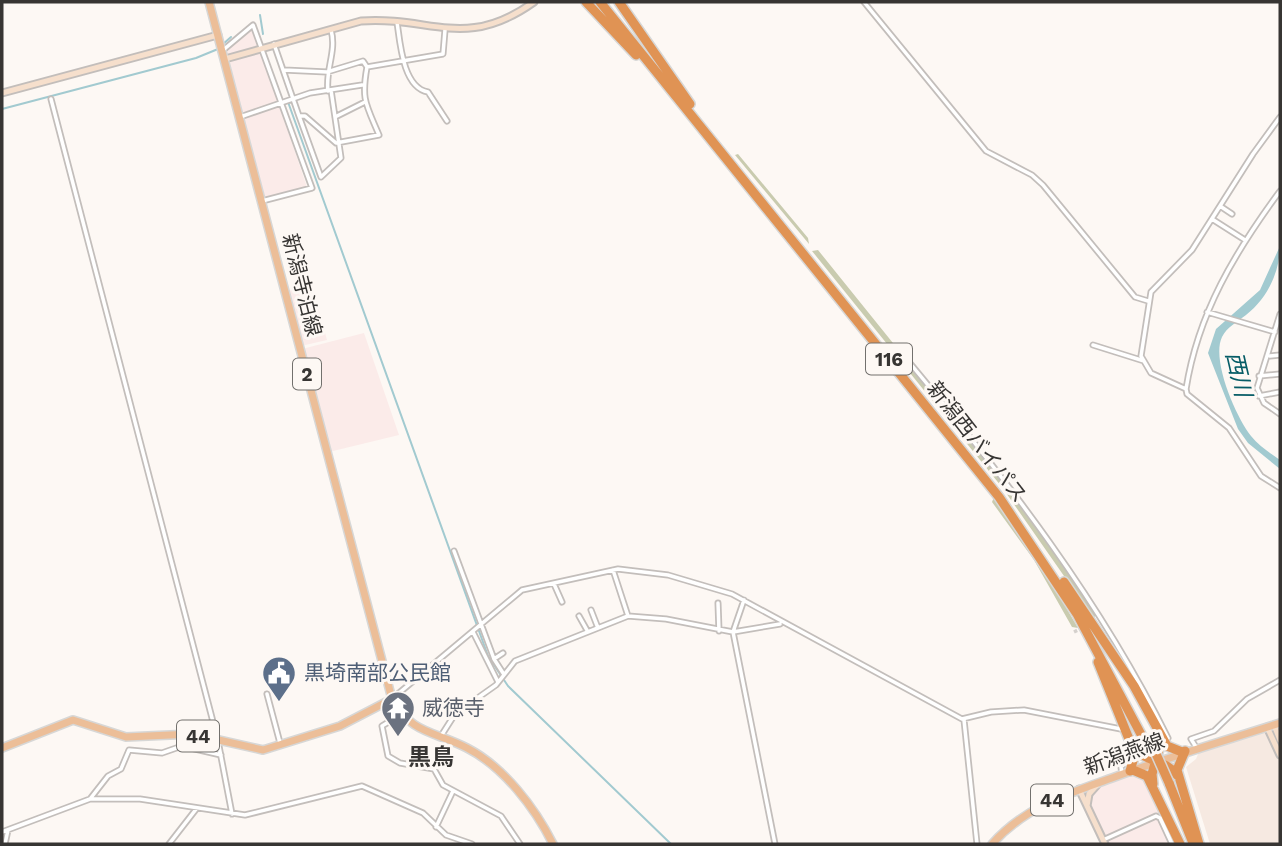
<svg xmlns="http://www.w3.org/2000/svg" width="1282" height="846" viewBox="0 0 1282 846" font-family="'Work Sans','Noto Sans JP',sans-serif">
<rect width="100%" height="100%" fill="#fdf8f4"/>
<!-- built -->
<path fill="#f6e9e1" d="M1280,727V844H1210L1186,767L1196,759L1199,752Z"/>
<!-- industrial -->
<path fill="#fbebe9" d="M253,28L307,187L265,197L226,52Z
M312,285L327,340L301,346L288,291Z
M364,333L399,435L329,452L302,349Z
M1142,772L1172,844H1105L1087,807V797L1099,782Z"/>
<!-- green -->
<path fill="#c9cbaf" d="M738,154L808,238L809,244L735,155Z
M818,250L901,353L905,359L904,365L812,251Z
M906,368H913L1003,480L1001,486Z
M1004,490H1010L1096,612L1094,619Z
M994,497L1035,554L1078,628L1072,627L1034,560L992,502Z"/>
<!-- water -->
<path fill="#a2cad0" d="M1280,246C1280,272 1267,299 1246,315C1237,322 1227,327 1222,337C1211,360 1236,417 1251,436C1259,446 1270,453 1280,460V469L1248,443L1238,429L1208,353L1216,329L1260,290Z"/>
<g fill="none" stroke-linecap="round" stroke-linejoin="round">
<!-- stream -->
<path stroke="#a2cad0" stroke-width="2" d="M260,15L263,34
M222,45L231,37
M288,102L488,656L508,686L671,844
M2,109L196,58L218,49"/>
<!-- street-tunnel -->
<path stroke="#d5d1cd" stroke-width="3.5" stroke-dasharray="3.5 2" stroke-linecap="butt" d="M1074,632L1082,628"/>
<!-- street casing -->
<g stroke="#c3bebb" stroke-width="7">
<path id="street" d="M864,2L986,151L1032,175L1043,185L1135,297L1148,301
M397,22C400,43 403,88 428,92L447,121
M274,44L299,116H305L336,143L379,135C366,104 361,100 367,67L443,54L445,30
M222,51L253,25L312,188L262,201
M284,70L327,72L363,61L367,67
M328,91C325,70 337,51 331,30
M51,99L218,741L232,814
M299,116L321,177L341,158L331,90
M240,117L310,93L362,85
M335,117L365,102
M1280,117L1253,154L1192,250L1151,292L1141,356L1151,373L1186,389L1187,394L1229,428L1261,476L1280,488
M1220,206L1232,214
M1212,219L1245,240
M1207,312L1275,332
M1280,314L1257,388L1264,403L1280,414
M1093,345L1144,361
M1270,356L1280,355
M909,362C1007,480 1100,600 1168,738
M1259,376L1280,374
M1186,389C1198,313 1235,252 1280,191
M1259,396L1280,392
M454,551L494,659
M613,570L628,616
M554,584L562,602
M744,600L733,632L775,844
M718,603L719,631
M591,610L598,628
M579,616L588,632
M473,632L498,682
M503,673L494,659L503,653
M267,694L280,743
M393,698L522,590L618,569L668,575L732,594L962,719L991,712L1024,710L1121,729
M400,715L382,726L388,756L400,763L434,769L443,785L501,816L520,844
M964,720L977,844
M441,736L455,714L496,685L515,661L628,616L666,619L733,632L780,624
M1196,747L1191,739L1214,731L1247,699L1280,680
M1122,774L1121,767L1130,759
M90,799H140L245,815L362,786L423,813L446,835L472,844
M436,827L453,791
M2,832L90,799L108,776L121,769L129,750L162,753L182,746L221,755
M1103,840L1156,816L1160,818L1172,844
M5,844L8,830
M169,844L197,808"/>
</g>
<!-- secondary casing -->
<g stroke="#c3bebb" stroke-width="9">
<path id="secondary" d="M225,59L361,21C432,16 465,51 534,2
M2,93L218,35
M1274,725L1280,740
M1267,727L1280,755
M1079,789L1105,844
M1087,806L1089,794L1097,785"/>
</g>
<!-- primary casing -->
<g stroke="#d7d7d6" stroke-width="10">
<path id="primary" d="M209,2L392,699C412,735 435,731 467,748C504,767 535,808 553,844
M2,748L73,720L126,737L192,734L263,750L340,726L392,699
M992,844C1025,807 1067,794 1112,778C1168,757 1224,741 1280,723"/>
</g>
<!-- highway casing -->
<g stroke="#d7d7d6" stroke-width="12">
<path id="highway" d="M586,2L636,55
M600,2L999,497L1077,614L1144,740
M619,2L690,104
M1064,582L1134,686L1167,746L1182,752
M1098,662L1135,754L1130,771
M1134,748C1146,762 1166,760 1177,775
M1185,751L1177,770L1199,844
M1133,770L1147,776L1180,844
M1169,783L1193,843
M1153,784L1152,774L1162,738"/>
</g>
<!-- street -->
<use href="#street" stroke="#fff" stroke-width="3.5"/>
<!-- secondary -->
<use href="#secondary" stroke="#f6dfcc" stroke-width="5"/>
<!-- primary -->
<use href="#primary" stroke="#ecbe98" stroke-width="7"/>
<!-- highway -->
<use href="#highway" stroke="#e09354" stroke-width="9"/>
<!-- highway-bridge casing -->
<g stroke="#d7d7d6" stroke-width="12" stroke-linecap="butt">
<path id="highway-bridge" d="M1149,738L1169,783"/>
</g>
<!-- highway-bridge -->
<use href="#highway-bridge" stroke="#e09354" stroke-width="9"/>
</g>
<!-- icons -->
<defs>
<g id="civic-pin" transform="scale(1.75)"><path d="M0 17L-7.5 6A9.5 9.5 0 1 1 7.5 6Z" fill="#5c6f8a" stroke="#fdf8f4"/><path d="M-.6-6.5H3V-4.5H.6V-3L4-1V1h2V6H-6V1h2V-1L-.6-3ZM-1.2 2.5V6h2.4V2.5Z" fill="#fff"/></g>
<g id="temple-pin" transform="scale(1.75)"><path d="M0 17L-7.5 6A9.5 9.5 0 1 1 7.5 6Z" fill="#6b7280" stroke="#fdf8f4"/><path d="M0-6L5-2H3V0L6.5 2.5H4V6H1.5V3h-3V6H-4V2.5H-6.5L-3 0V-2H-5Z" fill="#fff"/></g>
</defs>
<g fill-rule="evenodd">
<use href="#civic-pin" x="279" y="673"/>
<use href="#temple-pin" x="398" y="708"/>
</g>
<g text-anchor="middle" stroke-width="6" stroke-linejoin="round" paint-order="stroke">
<!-- shield labels -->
<g fill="#fdf8f4" stroke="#72706d" stroke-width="2">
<rect x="866" y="343.5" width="46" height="31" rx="5"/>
<rect x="293" y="358.5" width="28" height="31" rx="5"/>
<rect x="177" y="720.5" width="42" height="31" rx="5"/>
<rect x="1031" y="784.5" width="42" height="31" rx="5"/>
</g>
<g font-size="19" font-weight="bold" fill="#373533">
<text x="889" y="366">116</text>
<text x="307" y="381">2</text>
<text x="198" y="743">44</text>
<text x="1052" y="807">44</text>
</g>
<!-- street labels -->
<g font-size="21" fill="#373533" stroke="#fdf8f4">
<text transform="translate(302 285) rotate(76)" y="7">新潟寺泊線</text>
<text transform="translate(977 442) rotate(52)" y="7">新潟西バイパス</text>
<text transform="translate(1124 754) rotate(-20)" y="7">新潟燕線</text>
</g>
<!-- service labels -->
<g font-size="21" fill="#4e5e75" stroke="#fdf8f4" text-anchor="start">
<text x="304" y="680">黒埼南部公民館</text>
</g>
<!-- worship labels -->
<g font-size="21" fill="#5b616d" stroke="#fdf8f4" text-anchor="start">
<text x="422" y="715">威徳寺</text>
</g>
<!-- water labels -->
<g font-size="23" font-style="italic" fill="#065c66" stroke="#fdf8f4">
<text transform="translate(1239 374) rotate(77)" y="8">西川</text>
</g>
<!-- neighbourhood labels -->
<g font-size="23" font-weight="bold" fill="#373533" stroke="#fdf8f4">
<text x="431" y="765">黒鳥</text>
</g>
</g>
<!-- border -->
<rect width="1282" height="846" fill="none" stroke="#373533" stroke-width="7"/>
</svg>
